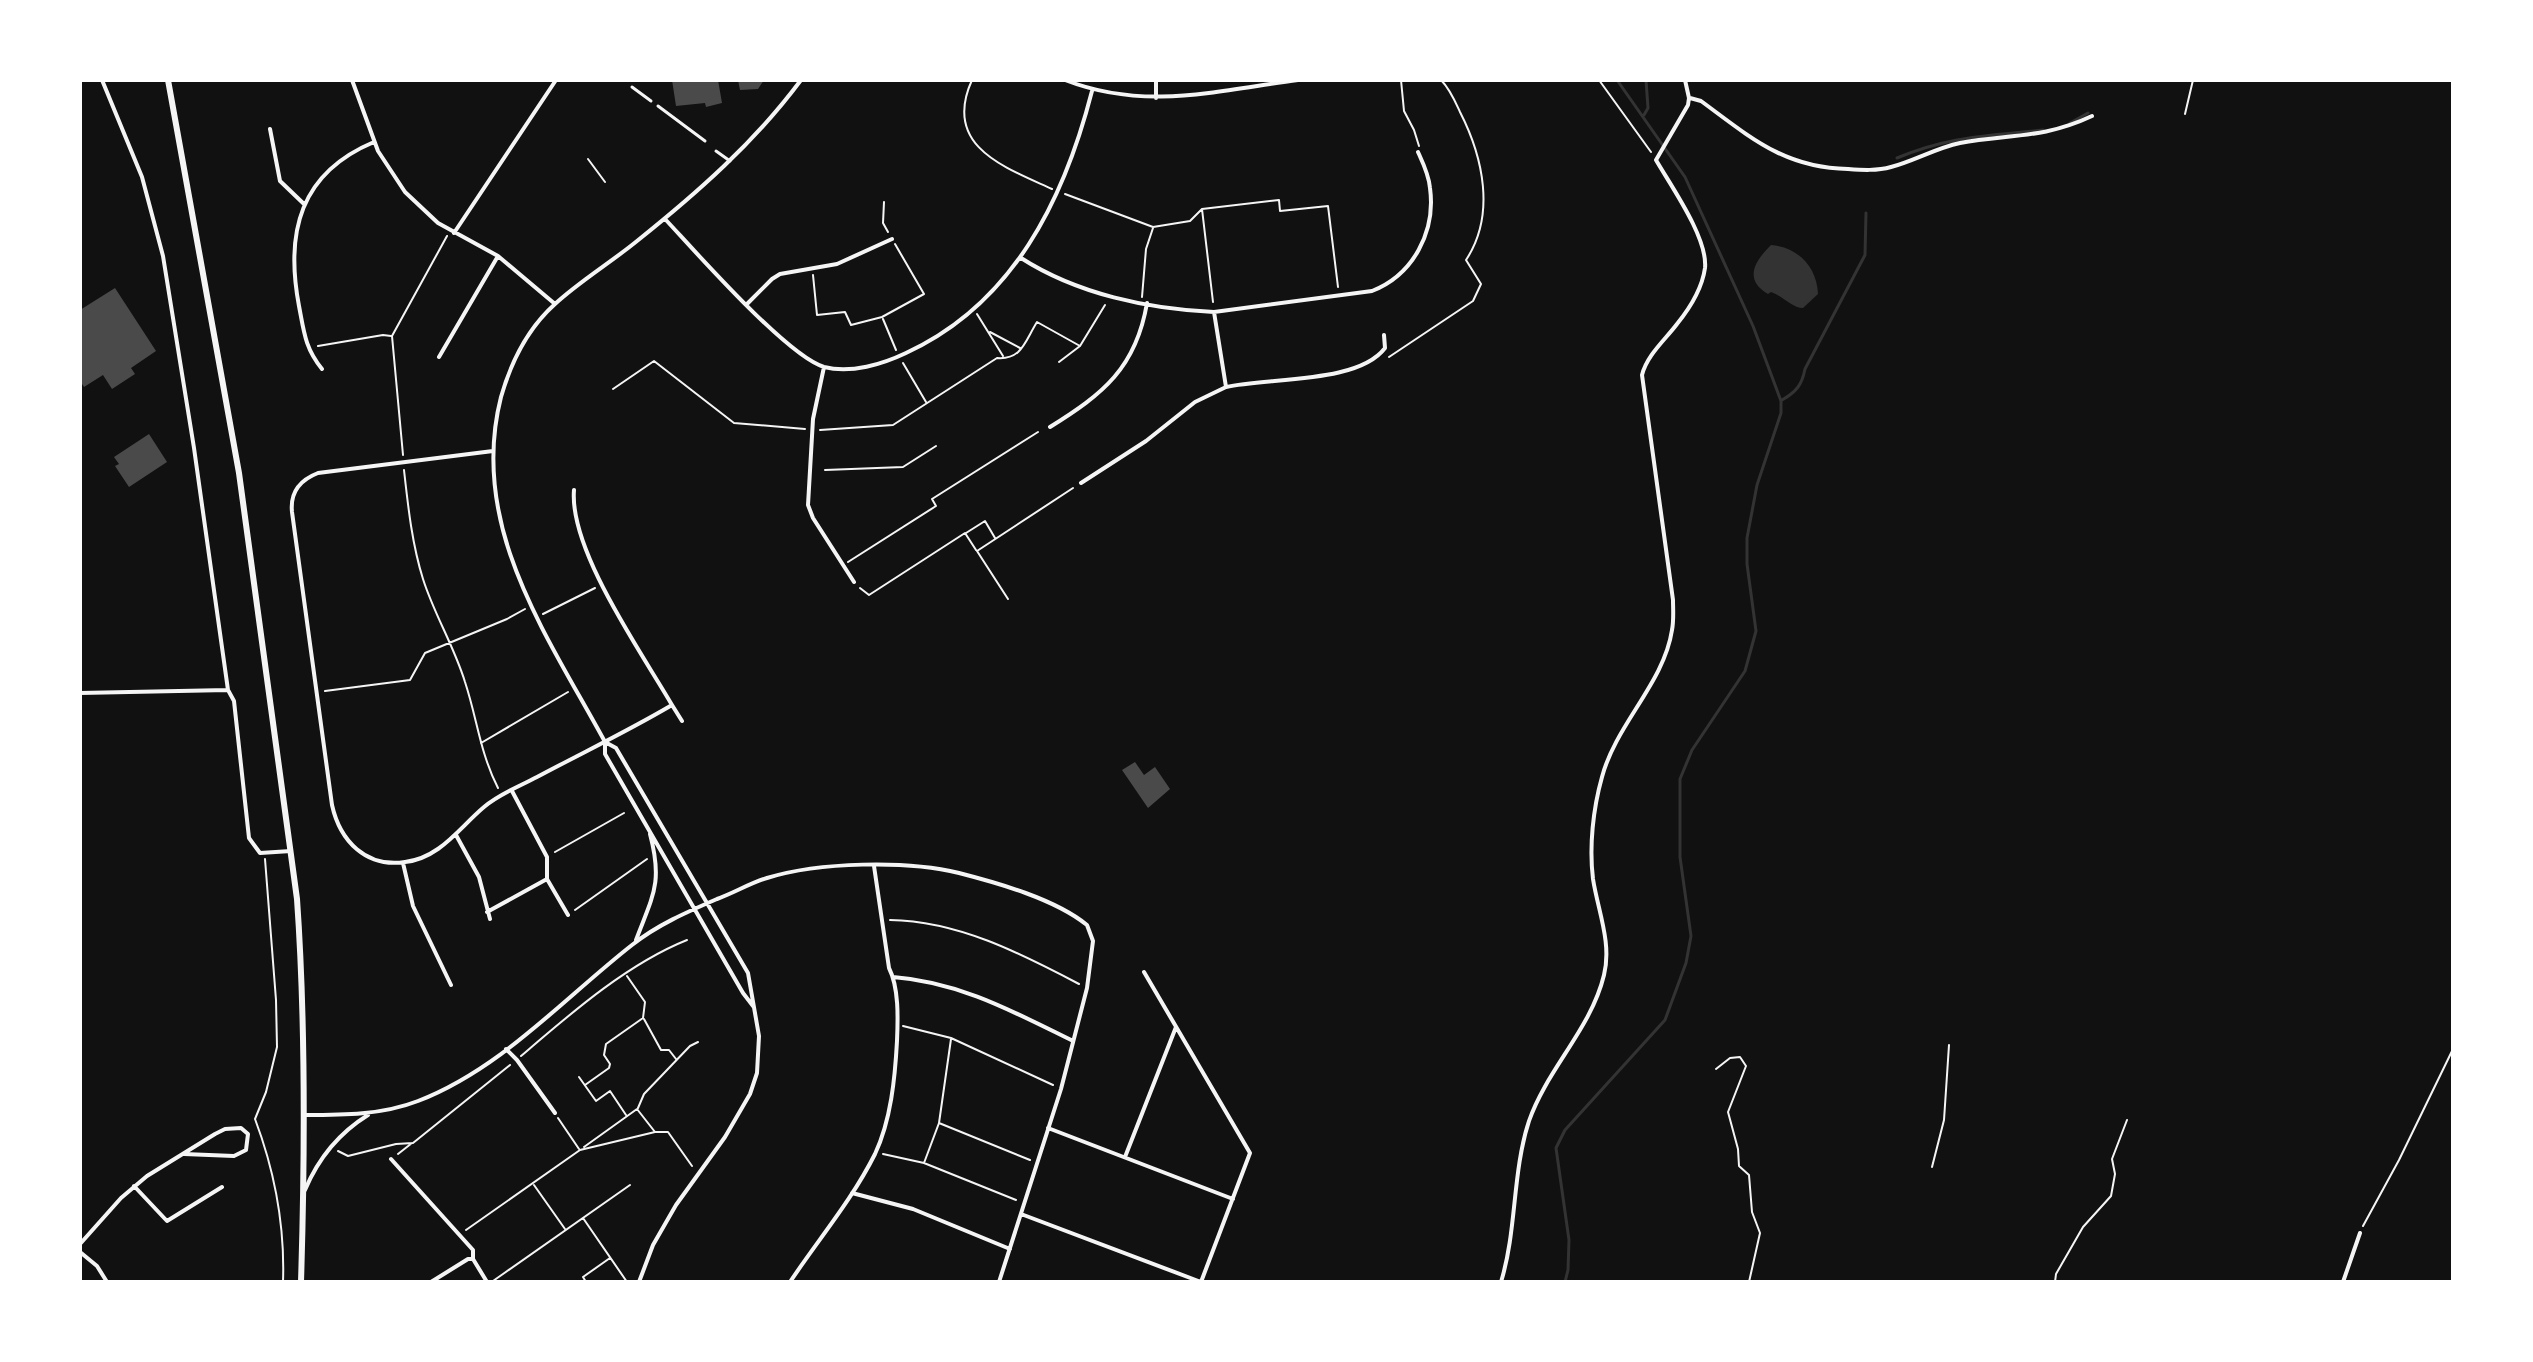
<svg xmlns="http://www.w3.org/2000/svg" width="2533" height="1362" viewBox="0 0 2533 1362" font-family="'Roboto Condensed',sans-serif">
<rect width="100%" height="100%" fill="#111"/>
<!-- water -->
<path fill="#333" d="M1771,245C1798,247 1817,267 1818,294L1803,308C1792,308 1783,296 1771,292L1768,294C1743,279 1755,261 1771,245Z"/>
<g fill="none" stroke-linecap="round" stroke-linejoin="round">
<!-- stream -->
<path stroke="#333" stroke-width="3" d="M1644,115L1648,108L1646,80
M2070,123L2088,113
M1897,158C1950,136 1988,136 2043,130
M1782,400C1796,392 1802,385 1805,369L1865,255L1866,213
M1565,1282L1568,1270L1569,1240L1556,1148L1565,1130L1665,1020L1686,963L1691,936L1680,857V779L1692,750L1745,671L1756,631L1747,564V538L1757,485L1781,413V401L1753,326L1685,177L1617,80"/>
</g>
<!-- building -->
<path fill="#4a4a4a" d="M672,80H718L722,103L706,107L705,103L676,106Z
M738,80H764L758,89L740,90Z
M115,288L156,351L131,368L135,374L112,389L103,375L84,387L80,381V310Z
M149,434L167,462L129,487L115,466L119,464L114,457Z
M1135,762L1144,775L1155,767L1170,789L1148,808L1122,770Z"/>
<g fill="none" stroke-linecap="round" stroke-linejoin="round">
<!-- path -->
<path stroke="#f5f5f5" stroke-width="2" d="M972,80C942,146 1004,167 1052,189
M1401,80L1404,111L1414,130L1419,146
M1599,80L1651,152
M2185,114L2193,80
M588,159L605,182
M1065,194L1153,227L1190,221L1202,209L1279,200L1280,211L1328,206L1338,287
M884,202L883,223L888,232
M1202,209L1213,302
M813,275L817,315L845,312L851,325L882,317L924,294L895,244
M1142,297L1146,249L1153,228
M977,314L1003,356
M883,319L896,350
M990,332L1020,348
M318,346L383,335L391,336
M1389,357L1473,301L1481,284L1466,260C1496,215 1483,157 1460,112C1455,101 1450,89 1441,80
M1059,362L1080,346L1105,305
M903,363L926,402
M613,389L654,361L734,423L805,429
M820,430L893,425L997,358C1022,360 1025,341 1037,322L1080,346
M403,455L392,336L447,236
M404,470C408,506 412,544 423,579C434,614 454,646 465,682C477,718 480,753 498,788
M825,470L903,467L936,446
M966,533L985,521L995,538
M848,562L936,506L932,499L1038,432
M860,588L869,595L965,533L976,550
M1008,599L977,551L1073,488
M543,614L595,588
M325,691L410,680L425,653L507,619L525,609
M481,743L568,692
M555,852L624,813
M265,859L276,1000L277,1047L266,1092L255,1119C275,1172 285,1225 283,1282
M575,910L647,859
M890,920C958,921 1020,953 1079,984
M644,1019L661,1050H669L676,1059
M903,1026L951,1038L1053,1085
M521,1056C570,1014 627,964 687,940
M1716,1069L1730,1058L1740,1057L1746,1066L1728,1112L1738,1149L1739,1166L1749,1175L1752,1212L1760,1233L1749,1282
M579,1077L596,1101L610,1091L626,1115
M585,1085L609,1068L610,1064L604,1055L606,1044L643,1018L645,1002L627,976
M638,1108L644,1094L690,1046L698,1042
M558,1118L579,1149
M939,1123L1030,1160
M584,1147L637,1109L655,1132H668L692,1166
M338,1151L348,1156L396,1144L413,1143L510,1065
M398,1154L412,1143
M883,1154L924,1163L1016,1200
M924,1163L939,1123L951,1039
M1932,1167L1944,1120L1949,1045
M534,1185L565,1229
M583,1218L627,1282
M2363,1226L2399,1160L2453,1049
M466,1230L580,1150L655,1132
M493,1281L630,1185
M586,1282L583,1277L610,1258
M2055,1282L2056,1274L2083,1227L2111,1196L2115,1174L2112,1159L2127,1120"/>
<!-- pedestrian -->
<path stroke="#f5f5f5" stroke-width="3" d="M632,87L651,101
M658,106L705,141
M716,151L730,161"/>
<!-- minor -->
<path stroke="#f5f5f5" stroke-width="4" d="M102,80L142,177L163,256L194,448L228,690L234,701L249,838L260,853L291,851
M352,80L378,151L405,192L438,223L498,256L555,304
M1065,80C1145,111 1216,91 1298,80
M1156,80V98
M1690,98L1701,101C1750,137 1784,168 1848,169C1862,170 1877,171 1891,167C1914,161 1936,148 1960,143C2010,134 2043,139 2092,116
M270,129L280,181L304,204
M665,219C695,251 787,356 824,367C851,374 883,364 906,353C1013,304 1064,200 1092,91
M454,233L556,80
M1021,258C1077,294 1148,309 1214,312L1372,291C1413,275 1436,232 1430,188C1429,175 1423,163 1418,152
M747,304L772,279L780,274L837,264L892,239
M439,357L498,256
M824,367L813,419L808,505L813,518L854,582
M322,369C305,348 304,332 299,306C285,232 300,173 374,142
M1226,387C1269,377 1358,384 1385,348L1384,335
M1050,427C1103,394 1136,368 1147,303
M493,451L318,473C300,480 290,493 292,512L332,805C340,841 366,868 405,862C440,858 459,828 484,807C499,794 520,786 537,777C582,753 628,731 672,705C642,653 569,550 574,490
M1081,483L1146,441L1195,402L1226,387L1214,312
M80,693L228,690
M672,705L682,721
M605,742L616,748L748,973L759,1036L757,1073L750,1094L725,1137L676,1205L653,1245L639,1282
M512,791L547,857V879L568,915
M456,835L479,877L490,919
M403,863L413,906L451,985
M487,912L547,879
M636,940C653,895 663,883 650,834
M1144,972L1250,1153L1201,1282
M893,977C960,982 1014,1012 1073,1041
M753,1006L743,993L605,754V742C547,635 468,526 501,397C511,362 527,329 555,304C580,281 610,263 637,241C697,193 755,142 801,80
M506,1049L517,1060L555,1113
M305,1115C343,1115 382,1115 418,1101C501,1069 563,999 632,945C657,925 687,912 717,899C734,893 750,883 767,878C819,862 906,860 959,873C998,883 1055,899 1087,925L1093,941L1087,988L1061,1089L999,1282
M1048,1128L1233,1199
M1125,1157L1176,1027
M391,1159L473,1250V1259L487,1282
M134,1186L167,1221L222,1187
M305,1190C318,1159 339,1133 368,1115
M852,1193L913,1209L1010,1249
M1021,1214L1201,1282
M80,1244L121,1198L147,1176L215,1134L225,1129L241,1128L248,1134L246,1150L234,1156L184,1154
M80,1252L97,1266L107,1282
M431,1282L468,1259H473
M790,1282C818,1240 852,1200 875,1154C891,1120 895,1078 897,1041C898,1018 899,988 889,968L874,866
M1501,1282C1517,1230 1512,1173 1529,1121C1547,1069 1591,1029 1604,975C1612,943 1598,911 1593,879C1589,847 1593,809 1602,777C1616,724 1664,683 1672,630C1674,620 1673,609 1673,600L1642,375C1647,355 1665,340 1677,324C1690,308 1702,289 1705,268C1708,238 1671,186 1656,160L1688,105L1689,98L1685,80
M2343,1282L2360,1233"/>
<!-- secondary -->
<path stroke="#f5f5f5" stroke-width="6" d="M168,80L239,473L297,899C306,1027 305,1154 301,1282"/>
</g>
<!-- border -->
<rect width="2533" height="1362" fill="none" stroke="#ffffff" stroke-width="164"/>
</svg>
